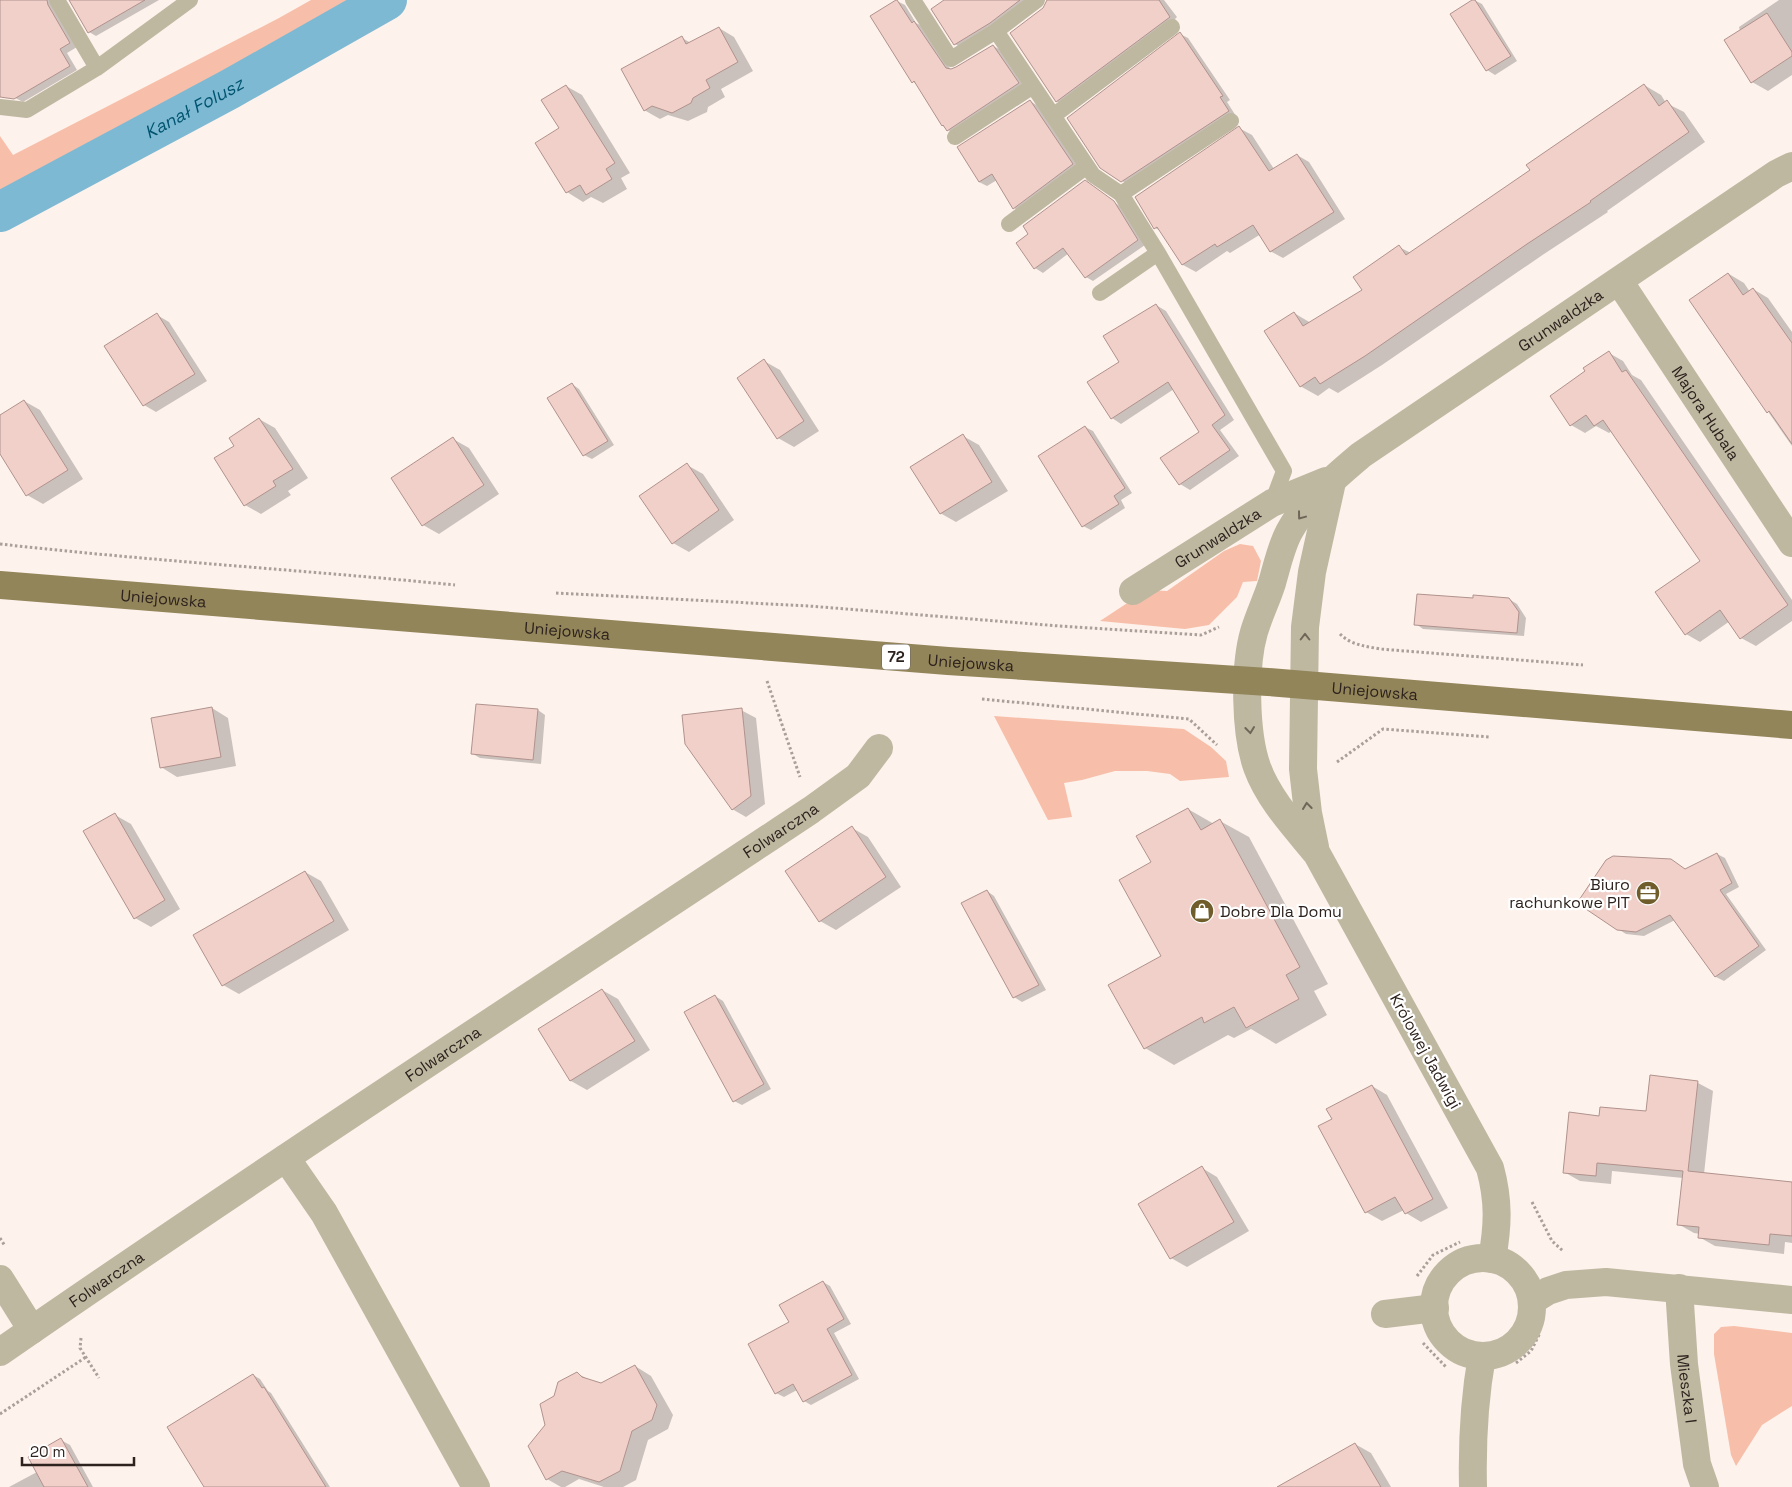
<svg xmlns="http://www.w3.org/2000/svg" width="1792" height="1487" viewBox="0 0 1792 1487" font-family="'Space Grotesk',sans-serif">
<rect width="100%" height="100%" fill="#fef2ec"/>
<!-- green -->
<path fill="#f7bfa9" d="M311,0H364L287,40L0,198V136L13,155L279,18Z
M1240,544L1253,546L1261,561L1257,581L1243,582L1237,597L1209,625L1185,629L1100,621L1147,590L1167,591L1224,551Z
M994,716L1184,729L1211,747L1226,761L1229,777L1180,781L1170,774L1147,771H1115L1082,780L1064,783L1072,817L1048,820Z
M1734,1326L1792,1333V1406L1762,1425L1736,1466L1731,1455L1714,1354V1334L1721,1327Z"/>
<!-- shadow -->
<path fill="#0003" d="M0,0H55L77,47L67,53L77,70L23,102L0,90Z
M70,0H159L96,36L89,32Z
M946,0H1033L963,49L955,44Z
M1048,0H1164L1177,17L1175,19L1177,22L1064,105L1056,101Z
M1474,0L1482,4L1517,61L1495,75L1487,70Z
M1779,0H1792V75L1768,91L1752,82L1739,27Z
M897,1L905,5L916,23L922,26L951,70L993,46L1001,50L1026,88L956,135L948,130L942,125L918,85L913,82Z
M719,28L734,37L753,71L721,89L725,97L708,107L707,112L688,121L668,115L660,119L644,110L682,38L691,43Z
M1180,34L1188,38L1230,100L1227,102L1236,116L1130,185L1122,181Z
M1644,85L1661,95L1666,103L1684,112L1705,142L1607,211L1608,212L1544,254L1382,365L1338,393L1329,388L1318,396L1300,386L1294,313L1311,323L1363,290L1399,247L1411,253L1531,171Z
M566,86L582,95L630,173L621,178L627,189L603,203L591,197L583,202L567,192L537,144L561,129Z
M1030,101L1038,106L1080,168L1021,212L1014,208L997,180L987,186L979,182Z
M1239,128L1252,135L1274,169L1297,155L1309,162L1345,219L1283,258L1270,251L1261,234L1230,253L1227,251L1196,272L1183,265L1161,231L1155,228Z
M1092,186L1121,207L1145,245L1093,281L1086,277L1069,253L1043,273L1035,268Z
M1729,274L1744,283L1750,292L1753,289L1768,298L1792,332V446L1691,301Z
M1156,305L1166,311L1234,420L1220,430L1239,456L1190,490L1180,484L1162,458L1200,432L1174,389L1121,424L1112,418L1121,362Z
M157,315L169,322L207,381L156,412L144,405Z
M1609,353L1623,361L1632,375L1641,380L1792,600V621L1756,646L1741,638L1730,621L1700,642L1686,634L1702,561L1612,431L1609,433L1596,426L1585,433L1571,425L1587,372Z
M764,361L780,370L819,431L794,447L778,438Z
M572,384L579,389L614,445L592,459L584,455Z
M24,401L40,410L83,479L43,504L27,495L0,452V416Z
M259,419L275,428L308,478L288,491L291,495L261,514L245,505L236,446Z
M1085,427L1093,431L1132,493L1121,500L1125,508L1091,530L1083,526Z
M963,436L979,445L1008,491L956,522L940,513Z
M453,439L469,448L499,494L439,534L423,525Z
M687,465L703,474L734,520L689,552L673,543Z
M1509,599L1517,604L1526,618L1524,636L1423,629L1416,624L1474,600Z
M212,708L228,718L236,766L177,777L161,767Z
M538,710L545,715L541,764L480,758L473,754Z
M741,710L756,718L765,804L746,817L732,809Z
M1188,809L1214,824L1220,821L1249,837L1328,984L1314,991L1327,1015L1276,1044L1251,1029L1234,1038L1228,1035L1174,1065L1145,1048L1162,957L1152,863Z
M115,815L131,824L180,909L151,927L135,918Z
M852,828L868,837L901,887L836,930L820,921Z
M1717,854L1725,858L1739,887L1726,894L1766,950L1724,981L1716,977L1675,920L1644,936L1626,934L1618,929Z
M305,872L321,881L349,930L239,994L223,985Z
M987,891L994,896L1046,990L1022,1002L1014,997Z
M602,990L618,999L650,1050L587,1090L571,1081L539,1030Z
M715,996L723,1001L771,1089L742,1105L734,1101Z
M1651,1077L1698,1083L1713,1091L1704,1174L1792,1183V1243L1785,1242L1784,1254L1715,1246L1699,1237L1700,1234L1694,1233L1678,1224L1683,1178L1612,1171L1611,1184L1580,1181L1564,1172L1600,1117L1647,1113Z
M1372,1086L1387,1095L1448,1208L1421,1222L1406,1213L1404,1210L1382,1221L1366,1212L1334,1120Z
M1202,1168L1217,1177L1249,1231L1187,1267L1171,1258Z
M823,1282L830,1286L851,1324L834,1333L859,1379L811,1405L804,1401L797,1390L784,1397L776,1393Z
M635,1366L651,1376L673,1415L668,1429L648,1440L636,1480L623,1487H604L579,1479L565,1487H561L547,1479L546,1425L555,1397L577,1373L591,1381L601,1384Z
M253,1375L260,1379L268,1391L271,1393L330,1487H206Z
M61,1440L70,1445L93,1487H9L37,1472Z
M1355,1444L1371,1453L1391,1487H1292Z"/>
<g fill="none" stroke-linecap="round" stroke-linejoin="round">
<!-- canal -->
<path stroke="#7eb9d3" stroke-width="40" id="s1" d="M0,212L230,89L387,0"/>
</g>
<!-- building -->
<path fill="#f1d0ca" stroke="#b1928c" d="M0,0H47L48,5L70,43L60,49L70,66L14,99L0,97Z
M69,0H145L88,33Z
M896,0H897L912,23L914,21L946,68L951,69L956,67L993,45L1019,83L947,131L943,125L942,126L914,81L912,83L870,16Z
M944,0H1020L990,23L954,45L931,9Z
M1047,0H1159L1170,17L1056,102L1010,33L1043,8Z
M1472,0H1475L1511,56L1486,71L1450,14Z
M1767,13L1792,52V56L1751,83L1724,40Z
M719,27L738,62L706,80L710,88L693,98L691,103L672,113L652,106L644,111L621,69L682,36L686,44Z
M1180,32L1223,96L1220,97L1229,111L1121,182L1100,168L1067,118Z
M1644,84L1659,106L1667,100L1689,132L1590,201L1591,202L1527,244L1365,356L1320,384L1315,377L1300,387L1264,331L1294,312L1303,326L1362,290L1353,277L1399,245L1406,255L1530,170L1526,165Z
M566,85L615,163L606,169L612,179L586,195L580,185L566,193L535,143L559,128L541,100Z
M1030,100L1073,164L1013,209L992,174L979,182L957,147Z
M1239,126L1269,171L1297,154L1334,212L1270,252L1253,225L1217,247L1215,244L1182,265L1157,227L1154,229L1135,197Z
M1085,180L1114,201L1138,240L1085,278L1063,248L1034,269L1016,243L1028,234L1023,226Z
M1728,273L1743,295L1753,288L1792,343V444L1769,411L1767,413L1689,300Z
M1156,304L1225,415L1212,425L1230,450L1179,485L1160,458L1199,432L1168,382L1111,419L1087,382L1119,362L1103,336Z
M157,313L195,374L143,406L104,346Z
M1609,351L1622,372L1626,370L1788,605L1740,639L1720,610L1685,635L1655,592L1700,561L1603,420L1594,426L1586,415L1570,426L1550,396L1585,371L1583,368Z
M764,359L804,421L777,439L737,378Z
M572,383L608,441L583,456L547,398Z
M24,400L68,470L26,496L0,454V415Z
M259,418L293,469L273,481L276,486L244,506L214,458L234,446L229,438Z
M1085,426L1125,488L1114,496L1119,504L1082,527L1038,456Z
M963,434L992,482L940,514L910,467Z
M453,437L484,485L422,526L391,478Z
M687,463L719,510L672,544L639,496Z
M1417,594L1473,598V595L1509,598L1519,612L1517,633L1414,625Z
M476,704L538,709L533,760L471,754Z
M212,707L221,757L160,768L151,718Z
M742,708L751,796L732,810L685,744L682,715Z
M1188,808L1201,830L1220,819L1300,967L1286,975L1299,999L1246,1028L1234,1007L1204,1023L1202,1017L1144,1049L1108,985L1161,956L1119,880L1151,862L1136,836Z
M115,813L165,900L134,919L83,831Z
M852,826L886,877L819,922L785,871Z
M1717,853L1732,883L1720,890L1759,946L1715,977L1670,915L1636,932L1617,930L1577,903L1606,860L1613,856L1671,859L1685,869Z
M305,871L334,921L222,986L193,935Z
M987,890L1039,985L1013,998L961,903Z
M602,989L635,1041L570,1081L538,1029Z
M715,995L764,1084L733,1102L684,1012Z
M1650,1075L1698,1081L1688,1171L1792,1182V1236L1770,1234L1769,1245L1698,1238L1699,1227L1677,1225L1683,1171L1597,1163L1596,1176L1563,1173L1569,1112L1599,1116L1600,1107L1646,1111Z
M1372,1085L1433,1199L1405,1214L1395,1197L1365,1213L1318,1126L1332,1119L1326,1109Z
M1202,1166L1234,1222L1170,1259L1138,1204Z
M823,1281L844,1319L827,1329L852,1375L803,1402L793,1384L775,1394L748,1344L789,1322L779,1305Z
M635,1365L657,1405L652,1420L632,1431L620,1471L599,1482L562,1471L546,1480L528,1446L545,1425L540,1404L554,1396L558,1382L577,1372L582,1377L601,1383Z
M253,1374L262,1388L264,1387L326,1487H204L167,1427Z
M61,1438L88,1487H44L28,1457Z
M1355,1443L1381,1487H1277Z"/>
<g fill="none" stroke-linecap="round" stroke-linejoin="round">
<!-- path -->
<path stroke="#aa9f99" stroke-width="3" stroke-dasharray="2.5 2.5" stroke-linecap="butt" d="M0,544C151,561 304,570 455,585
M556,593L809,606L1059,626L1201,635L1219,627
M1340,634C1351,645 1365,646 1380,649L1583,665
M767,681L800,777
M982,699L1189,719L1217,745
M1337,762L1383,729L1490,737
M1532,1202L1552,1241L1563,1251
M0,1238L5,1246
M1417,1276L1433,1255L1460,1242
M81,1338L80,1348L99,1378
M1423,1343L1446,1367
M1516,1363L1531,1351L1540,1333
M0,1414L86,1357"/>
<!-- lane -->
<path stroke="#bfb8a1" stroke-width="16" d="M57,0L97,68
M913,0L951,59L996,31
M1037,0L996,31L1093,175L1121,194L1158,253L1284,471L1272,503
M0,107L27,110L97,68L190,0
M1053,116L1172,27
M955,137L1033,86
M1121,194L1231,121
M1009,224L1087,166
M1100,293L1158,253"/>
<!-- street -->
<g stroke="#bfb8a1" stroke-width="28">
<path id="s2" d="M1619,281L1792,543"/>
<path id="s3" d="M1133,591L1272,503L1326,481"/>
<path d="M1315,847L1308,813L1303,769L1305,627L1312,572L1332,482"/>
<path d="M286,1158L324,1213L476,1487"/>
<circle cx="1483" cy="1307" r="49"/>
<path id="s4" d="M1492,1259C1498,1226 1499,1201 1490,1168L1317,854C1295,827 1269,800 1257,767C1245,733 1244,667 1254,632C1259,615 1267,599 1272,583C1277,566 1281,547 1289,532C1305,502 1335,477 1361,455L1776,174L1792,166"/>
<path d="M0,1279L32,1330"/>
<path id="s5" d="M1679,1288L1684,1364L1697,1464L1705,1487"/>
<path d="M1532,1301L1548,1291L1566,1285L1606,1282L1792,1300"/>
<path d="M1385,1314L1435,1308"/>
<path id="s6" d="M0,1352C267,1167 540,990 811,810L858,776L879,748"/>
<path d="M1473,1487C1472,1443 1474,1400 1482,1356"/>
</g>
<!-- primary -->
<path stroke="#92855a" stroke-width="28" id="s7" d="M0,585L948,661L1268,682L1792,725"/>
</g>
<!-- one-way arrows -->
<defs><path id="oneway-chevron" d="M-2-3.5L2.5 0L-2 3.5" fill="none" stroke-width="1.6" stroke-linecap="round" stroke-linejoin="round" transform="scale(1.25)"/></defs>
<g stroke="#6f6658">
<use href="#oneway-chevron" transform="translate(1301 516) rotate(127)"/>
<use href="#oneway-chevron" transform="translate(1305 637) rotate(-90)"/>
<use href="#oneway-chevron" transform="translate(1250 730) rotate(83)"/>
<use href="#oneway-chevron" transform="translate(1307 806) rotate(-97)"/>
</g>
<!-- icons -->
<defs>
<g id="office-disc" transform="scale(1.25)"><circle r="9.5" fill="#6f5d2b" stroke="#fff"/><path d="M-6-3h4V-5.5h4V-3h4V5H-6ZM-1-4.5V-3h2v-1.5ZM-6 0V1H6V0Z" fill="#fff"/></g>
<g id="shop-disc" transform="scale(1.25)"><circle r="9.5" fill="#6f5d2b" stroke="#fff"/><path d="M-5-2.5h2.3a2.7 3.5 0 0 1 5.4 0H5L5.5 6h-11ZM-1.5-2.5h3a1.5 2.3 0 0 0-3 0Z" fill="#fff"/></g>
</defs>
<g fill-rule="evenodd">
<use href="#office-disc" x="1648" y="893"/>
<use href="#shop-disc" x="1202" y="911"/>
</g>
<g text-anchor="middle" stroke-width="4.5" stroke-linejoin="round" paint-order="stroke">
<!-- shield labels -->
<rect fill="#fff" stroke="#6c6461" stroke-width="1" x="882" y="644.5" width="28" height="25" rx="4"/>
<g font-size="15" font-weight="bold" fill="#2d221d">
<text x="896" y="662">72</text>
</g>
<!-- street labels -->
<g font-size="16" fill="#2d221d" stroke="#fff">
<text dy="6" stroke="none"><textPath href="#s4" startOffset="1146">Grunwaldzka</textPath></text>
<text dy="6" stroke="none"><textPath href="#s2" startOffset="158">Majora Hubala</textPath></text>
<text dy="6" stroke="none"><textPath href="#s3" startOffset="100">Grunwaldzka</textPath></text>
<text dy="6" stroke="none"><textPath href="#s7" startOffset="164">Uniejowska</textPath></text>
<text dy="6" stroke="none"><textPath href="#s7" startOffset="569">Uniejowska</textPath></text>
<text dy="6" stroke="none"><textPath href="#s7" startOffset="974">Uniejowska</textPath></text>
<text dy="6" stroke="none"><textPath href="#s7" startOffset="1379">Uniejowska</textPath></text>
<text dy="6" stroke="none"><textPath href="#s6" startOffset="939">Folwarczna</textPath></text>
<text transform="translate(1426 1051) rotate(61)" y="6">Królowej Jadwigi</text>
<text dy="6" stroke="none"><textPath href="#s6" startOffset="534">Folwarczna</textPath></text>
<text dy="6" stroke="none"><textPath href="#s6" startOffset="129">Folwarczna</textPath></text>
<text dy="6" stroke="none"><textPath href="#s5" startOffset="101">Mieszka I</textPath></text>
</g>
<!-- poi labels -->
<g font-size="16" fill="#2d221d" stroke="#fff" text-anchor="end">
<text x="1630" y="890">Biuro<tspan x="1630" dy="18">rachunkowe PIT</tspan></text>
<text x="1220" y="917" text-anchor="start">Dobre Dla Domu</text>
</g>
<!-- water labels -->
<g font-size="18" font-style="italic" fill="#00546f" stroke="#fff">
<text dy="6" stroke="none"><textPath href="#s1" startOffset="220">Kanał Folusz</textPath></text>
</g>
</g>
<!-- scale -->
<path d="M22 1457v8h112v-8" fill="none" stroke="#2d221d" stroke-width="2.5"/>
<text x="30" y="1457" font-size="15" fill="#2d221d" stroke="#ffffff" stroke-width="4" paint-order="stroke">20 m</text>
</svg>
